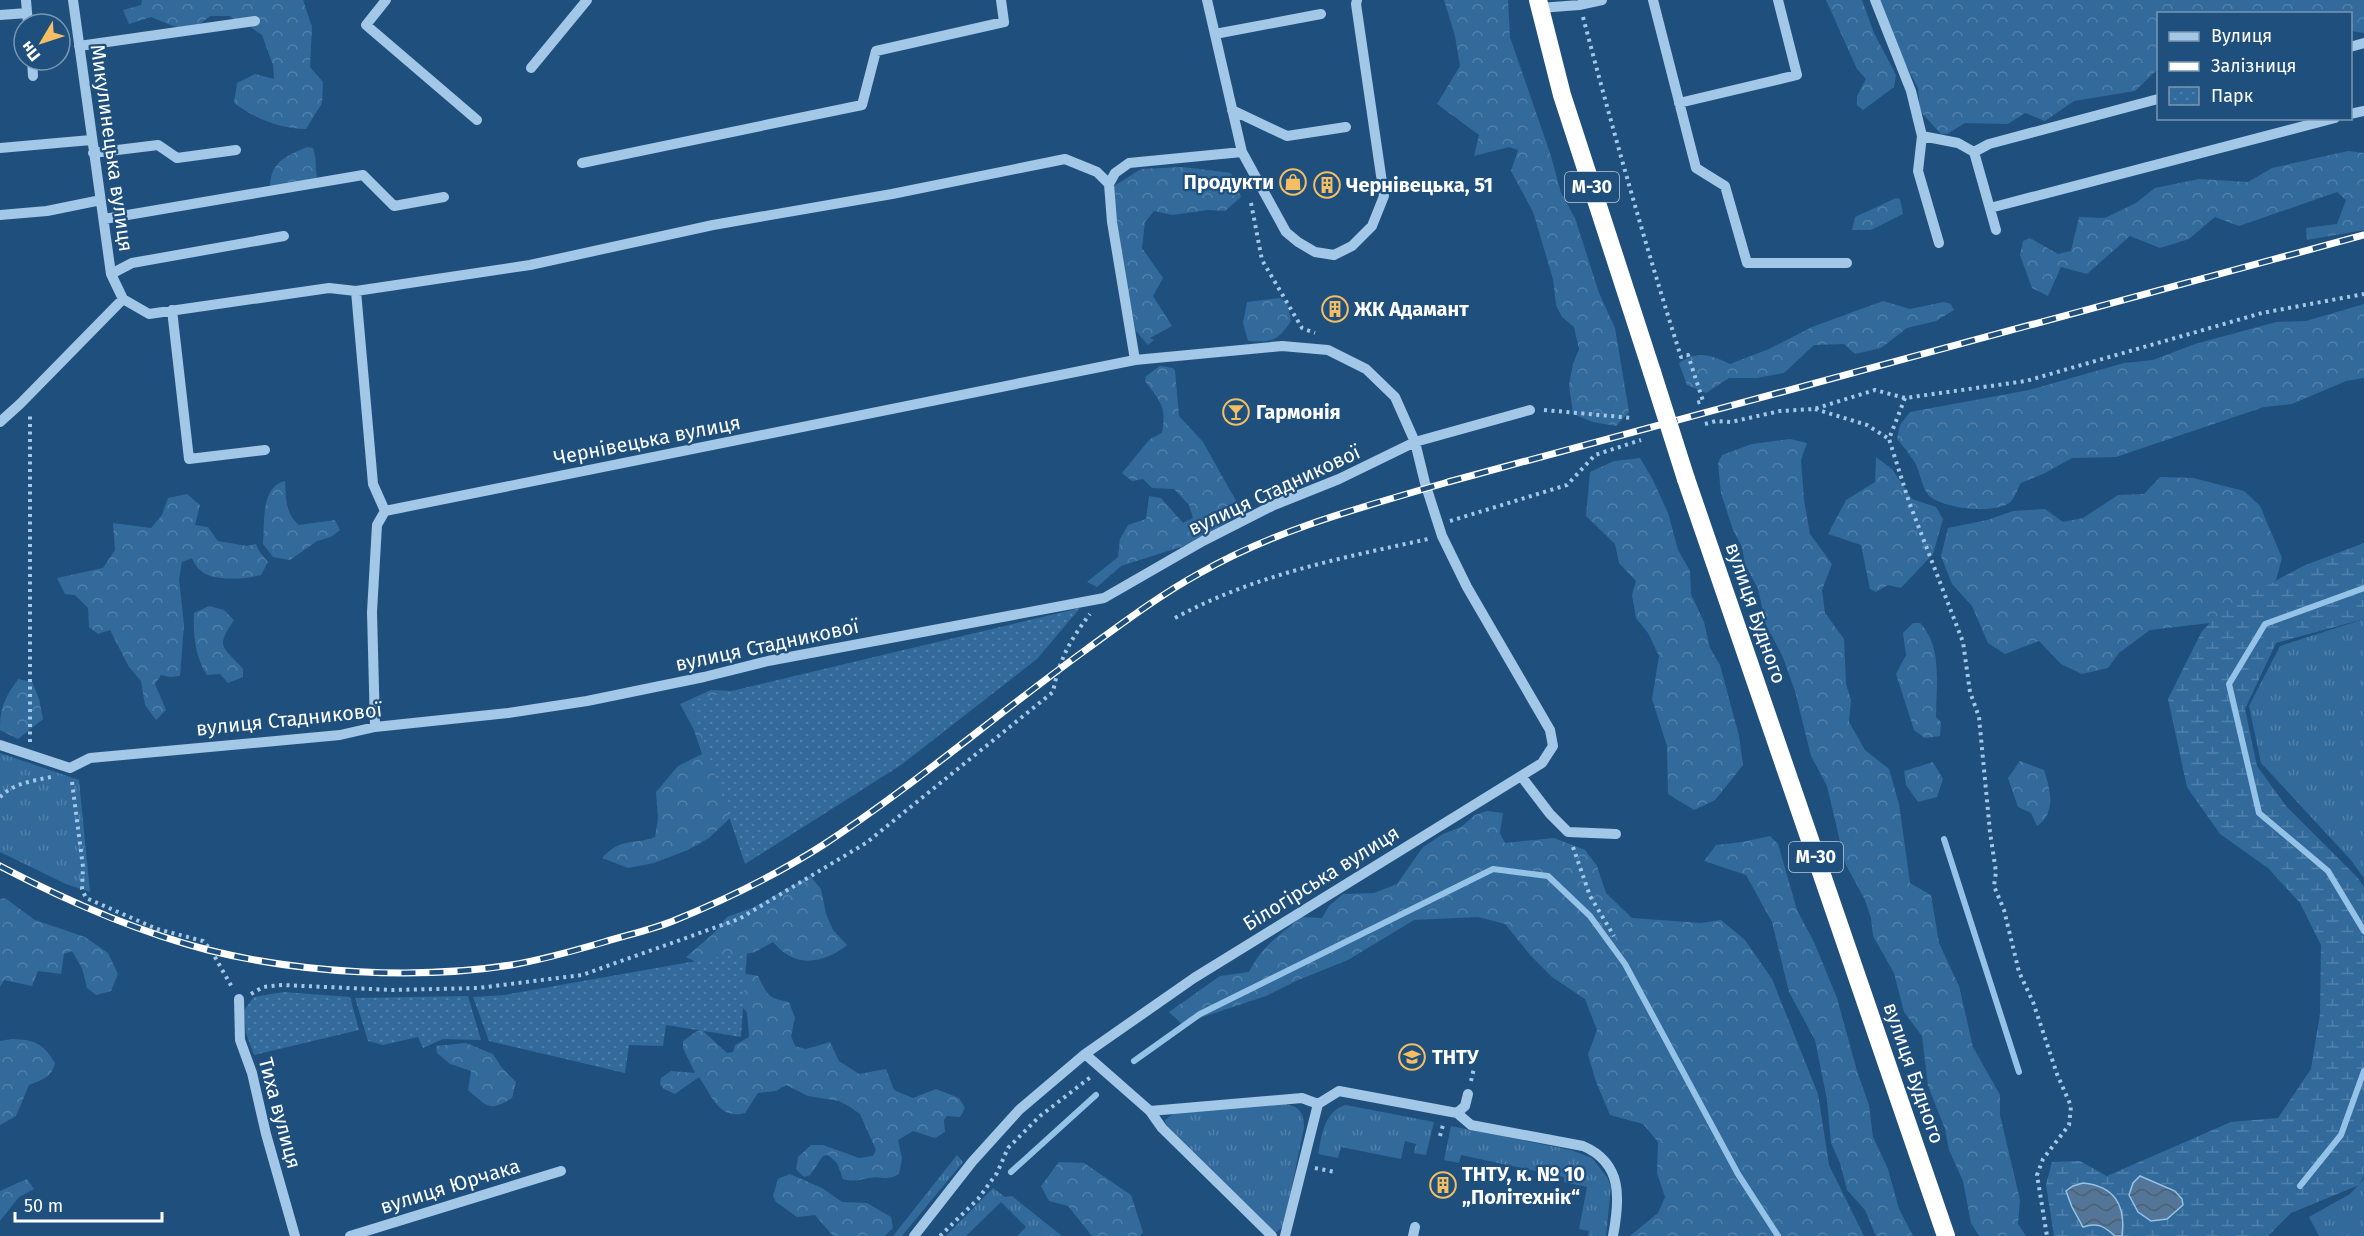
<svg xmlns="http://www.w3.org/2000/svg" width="2364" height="1236" viewBox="0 0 2364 1236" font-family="'Fira Sans',sans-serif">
<defs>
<pattern id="grass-tufts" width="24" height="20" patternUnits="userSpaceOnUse" patternTransform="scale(1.5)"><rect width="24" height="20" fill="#326a9b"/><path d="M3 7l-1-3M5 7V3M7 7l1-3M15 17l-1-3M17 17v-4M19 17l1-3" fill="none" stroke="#5180aa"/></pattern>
<pattern id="forest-crowns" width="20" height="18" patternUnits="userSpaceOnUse" patternTransform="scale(1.5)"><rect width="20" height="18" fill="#326a9b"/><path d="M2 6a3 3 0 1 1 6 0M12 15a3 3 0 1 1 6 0" fill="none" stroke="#5180aa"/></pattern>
<pattern id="wetland-marsh" width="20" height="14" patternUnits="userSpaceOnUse" patternTransform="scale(1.5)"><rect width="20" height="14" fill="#326a9b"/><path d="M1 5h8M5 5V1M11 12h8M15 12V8" fill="none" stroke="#5180aa"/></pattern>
<pattern id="park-dots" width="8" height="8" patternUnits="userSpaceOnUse" patternTransform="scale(1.5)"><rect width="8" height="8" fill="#326a9b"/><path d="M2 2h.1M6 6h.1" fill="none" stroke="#5180aa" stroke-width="1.8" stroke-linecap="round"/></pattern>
<pattern id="water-waves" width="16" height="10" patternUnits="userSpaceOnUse" patternTransform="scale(1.5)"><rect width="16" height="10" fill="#537698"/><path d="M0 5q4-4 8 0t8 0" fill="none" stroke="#4f5f6e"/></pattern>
</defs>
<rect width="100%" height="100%" fill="#1f507d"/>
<!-- grass -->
<path fill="url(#grass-tufts)" d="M2364,619V878L2350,859L2261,763L2249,706L2280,646Z
M0,753L79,780L90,892L66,884L0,852Z
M1285,1104C1299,1106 1304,1113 1304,1127L1284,1226L1274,1234L1166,1124L1165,1120L1174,1113Z
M1346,1105L1434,1122L1426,1155L1414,1153L1416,1144L1405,1141L1401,1159L1341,1147L1338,1158L1318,1154C1322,1135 1324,1111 1346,1105Z
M1451,1126L1571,1150L1592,1158L1607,1177L1611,1187L1606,1236H1588L1589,1231L1579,1229L1587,1187L1564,1182V1177L1461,1155L1459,1163L1444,1160Z
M957,1155L963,1162L902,1236H893Z
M2364,1179V1236H2319L2309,1217L2350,1194Z
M993,1188L1005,1197L1012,1196L1062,1236H1017L1026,1227L1001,1202L966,1236H946Z"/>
<!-- forest -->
<path fill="url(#forest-crowns)" d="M142,0H303L312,27L310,67L323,82L322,103L306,129C279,128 256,119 234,103L237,83L255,74L274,79L273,65L262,35L249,26L229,16H210L192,30L173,26L151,17L129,24L123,10L141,5Z
M1444,0H1508L1510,37L1551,156L1561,193L1575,218L1599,293L1615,328L1629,412L1616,426L1593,422L1573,414L1569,385L1573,364L1579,349L1574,327L1562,317L1556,305L1553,279L1533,212L1511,171L1518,150L1509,147L1474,156L1479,135L1437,104L1460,66L1455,36Z
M1826,0H1862L1874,33L1896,75L1894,87L1863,110L1857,105V96L1866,79L1857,69Z
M1874,0H2364V33L2351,31L2350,14H2158V69L2135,91L2074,101L2045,121L2025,113L2008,124L1965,123L1947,134H1941L1920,111L1918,88L1876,8Z
M307,147L313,148C317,161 315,167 317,177C301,188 290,197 270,193C269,164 281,158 307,147Z
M2348,151L2364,153V230L2307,240L2306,228L2337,224L2346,200L2337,192L2239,226L2215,217L2189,239L2160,248L2130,236L2087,274L2061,267L2048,296L2032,288L2020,255L2023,241L2030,238L2058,254L2071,251L2079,217L2105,218L2136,203L2155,188L2199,179L2248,182L2272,168Z
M1183,167L1231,173L1241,197L1225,211L1208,210L1172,215L1154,211L1145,222L1142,248L1163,278L1153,296L1172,326L1150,338L1154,340L1148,345L1136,331L1116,234L1114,186L1141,169Z
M1896,198L1900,199L1903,214L1871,230H1852L1855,217Z
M1279,298L1287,302L1291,321C1277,342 1272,342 1248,341L1243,323L1247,302Z
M1883,301L1910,309L1944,302L1951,304L1954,310L1936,321L1907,328L1881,348L1855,354L1844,344L1814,345L1784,373L1757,378H1729L1706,393L1687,385L1679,363C1699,350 1710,355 1730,364L1769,349L1812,327Z
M2364,304V378L2346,381L2292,404L2264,407L2116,457L2072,458L2045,473L2021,483C2017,489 2015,499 2009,503C1992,514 1949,509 1932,498C1921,490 1921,472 1914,461C1909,453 1903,446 1897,439L1900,425L1910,412L2029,390L2124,363L2153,360L2195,344L2276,322L2306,321Z
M1160,366L1173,368L1175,371L1179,416L1203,442L1236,501L1235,517L1193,543L1121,566L1097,587L1087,582L1118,557L1120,539L1128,525L1146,519L1149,496L1161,498L1183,523L1193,518L1189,505L1174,489L1152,488L1143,479L1132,481L1122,473L1150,439L1162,433C1167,405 1160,402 1145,381L1146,376Z
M1790,439L1807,443L1801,460L1804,500L1810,534L1832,564L1822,590L1825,613L1844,639L1846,684L1851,700L1849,722L1865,750L1889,769L1899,804L1910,883L1931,895L1939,943L1959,986L1973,1047L2000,1095V1115L2020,1200L2018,1224L2026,1236H1979L1971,1223L1963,1181L1949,1150L1945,1129L1928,1086L1922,1036L1904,1012L1894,973L1873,936L1871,918L1865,900L1845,863L1827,786L1811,756L1795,691L1782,655L1766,625L1758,589L1745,564L1742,547L1733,530L1721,493L1718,463L1722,455L1752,444Z
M1876,457L1892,469L1912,499L1936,507L1943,519L1933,554L1901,588L1888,585L1876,592L1870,589L1861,545L1828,534L1846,500L1875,482Z
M1640,458L1653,480L1668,513L1678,550L1690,571L1691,594L1704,622L1710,648L1720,665L1739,736L1743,765L1715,800L1694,810L1668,794L1667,746L1652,699L1659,656L1648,633L1636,618L1632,595L1636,581L1619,563L1615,544L1586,516L1590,472L1614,461Z
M2160,477L2193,478L2244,491L2260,506L2282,558L2276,580L2210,623L2150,630L2119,653L2108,668L2082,674L2061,664L2039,641L2005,654L1988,643L1972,606L1952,584L1941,556L1948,528L1987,520L2013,511L2045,509L2063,522L2083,518L2118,495L2144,494Z
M285,481C286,498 285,513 299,525L335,520L340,530L331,537L317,541L290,560L273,557L263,544C265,524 260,487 285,481Z
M187,494L200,505L195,525L208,527L218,541L247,546L256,544L259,551L268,562L261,575C247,579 211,582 200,570C196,567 194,562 192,558L182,562L179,579L184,625L180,676L170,677L161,675L155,684L166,710L156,720L145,705L141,681L129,667L110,630L98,634L89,627L88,608L75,595L65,594L57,578L103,568L115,550L113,523L151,528L162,515L168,498Z
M209,606L224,610L234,620C214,649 224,647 243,669V677L228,683L220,674L207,675C195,657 193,635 194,613Z
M1913,623H1920C1943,647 1936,686 1936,717L1941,722L1940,736L1925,738L1914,730L1896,674L1906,655L1903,633Z
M18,679L32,682L39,699L43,719L18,739L0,730C0,706 5,698 18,679Z
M711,690L731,691L752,791L727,821L709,838L688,850L654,863L628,868L602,858C623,836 631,846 655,837L658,818L656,792L678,766L702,754L694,730L680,704Z
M2020,761L2044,770C2050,789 2057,812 2037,826L2031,813L2018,807L2008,778Z
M1933,762L1943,779L1937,797L1918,802L1906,785L1904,771Z
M1487,811L1503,813L1500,833L1505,843L1554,838L1585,850L1597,866L1606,893L1632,918L1701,923L1721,920L1745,940L1772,979L1818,1094L1829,1165L1864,1236H1630L1658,1213L1665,1197L1657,1173L1658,1142L1643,1124L1610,1115L1595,1079L1588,1054L1597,1030L1585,999L1552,977L1531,956L1505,924L1478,917L1414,920L1348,960L1296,981L1266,996L1182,1024L1169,1012L1220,976L1249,972C1263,944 1278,937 1301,917L1322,918L1329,906L1343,894L1374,893L1397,884L1423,847L1443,834L1461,827L1475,815Z
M1770,836L1778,844L1797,910L1814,942L1837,998L1857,1071L1869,1105L1873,1137L1888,1169L1899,1209L1913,1236H1876L1865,1210L1847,1190L1840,1163L1831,1143L1827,1100L1815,1040L1789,992L1772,922L1746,875L1704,861L1716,845L1742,842Z
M810,876L821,889L826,914L833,930L847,945C832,958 806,967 788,955C782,952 777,946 773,942L755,952L736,956L712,970L686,957L714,933L727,917L752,908Z
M5,898L35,920L85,937L108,953L118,974L111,991L96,995L87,988L82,968L72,951L64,954L61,974L38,971L32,986L4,980L0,987V899Z
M747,974L758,976C768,995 767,998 789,1002L795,1018L791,1036L795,1046L806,1049L830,1042L839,1061L859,1074L886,1069L894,1090L913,1098L936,1089L959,1098L965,1108L960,1117L947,1116L944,1120L945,1132L935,1138L913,1131L898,1140L902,1158L899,1174C885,1182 882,1175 869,1178C858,1180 854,1182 843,1179L837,1163L828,1155L823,1156L810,1175L804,1177L796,1169L798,1157L811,1145H823L859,1158L873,1156L876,1150L860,1114L850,1107L839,1101L808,1096L786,1085L776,1091L758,1093L745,1113C719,1120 712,1096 699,1077L675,1094L664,1089L660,1084L661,1078L671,1071L695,1073L683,1048V1041L697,1031L702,1030L727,1053L733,1052L735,1045L749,1037L747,1013L736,998L741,976Z
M12,1039C35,1040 43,1043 55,1063C52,1077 42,1080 29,1085L16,1116L0,1125V1041Z
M466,1043L493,1054L502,1068L516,1082L512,1098C489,1112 488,1107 468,1090L471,1071L450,1064L437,1053L436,1046Z
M1059,1162L1084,1163L1131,1195L1143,1232L1140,1236H1092L1068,1206L1049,1201L1041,1186Z
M790,1174L822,1188L842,1202L867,1203L891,1217L893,1228L885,1236H833L815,1215L797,1217L776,1202L773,1196L778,1179Z
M27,1179L34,1189L19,1197L0,1221V1191Z"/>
<!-- wetland -->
<path fill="url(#wetland-marsh)" d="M2364,543V619L2276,643L2245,709L2257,766L2286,806L2357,877L2364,887V1176L2359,1185L2291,1213L2268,1236H2054L2046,1185L2052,1162L2080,1161L2107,1176L2231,1122L2278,1118L2311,1069L2320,1014L2321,945L2300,903L2268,868L2220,834L2187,787L2168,699L2202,631L2225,608L2303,566Z"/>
<!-- park -->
<path fill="url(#park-dots)" d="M1080,608L1037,659L901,765L745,864L690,701Z
M747,952L741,1037L666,1025L663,1046L629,1045L625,1073L489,1041L473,997L504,995Z
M284,992L350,997L359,1030L254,1055L246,1033L244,1010L254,997Z
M468,996L481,1040L443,1039L423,1048L418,1037L383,1045L368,1041L355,998Z"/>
<!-- water -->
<path fill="url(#water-waves)" stroke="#95c3e8" stroke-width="1.5" d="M2140,1176L2175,1191L2182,1199L2183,1205L2167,1219L2151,1221L2138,1212L2129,1195L2133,1183Z
M2083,1183C2115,1186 2126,1206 2122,1236H2115C2104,1226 2097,1222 2083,1227L2072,1207L2066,1191L2073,1186Z"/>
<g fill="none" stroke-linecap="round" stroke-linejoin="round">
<!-- stream -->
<path stroke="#95c3e8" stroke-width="6" d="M2364,588L2265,624L2229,684L2259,813L2328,871L2364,931
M1944,839L2019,1072
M1134,1061L1200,1014L1493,869L1548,876L1590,916L1625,964L1738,1174L1778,1236
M1011,1172L1096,1095
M2300,1186L2341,1135L2364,1071"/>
<!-- path -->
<path stroke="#a2c7e7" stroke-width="4" stroke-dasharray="3 4.5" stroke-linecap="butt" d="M1583,17C1613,131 1645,244 1681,357L1688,355L1703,401L1696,403
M1251,203L1262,260L1302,328L1315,333
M1905,398L1889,439L1909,502L1963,642L1970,692L1979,717L1990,832L1996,872L1994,886L2004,910L2019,972L2033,1002L2057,1074L2071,1106L2069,1125L2043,1159L2037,1175L2047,1236
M1815,409L1867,425L1889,439
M1544,410L1633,418
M1705,424L1716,421L1731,422L1780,411L1814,409L1875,390L1905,398L2026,381L2262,313L2364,294
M1450,521L1567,485L1595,455L1641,440
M1175,618C1254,575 1341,558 1428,539
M30,742V414
M72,782L83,867L82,889L86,898L157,929L203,941L211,950L233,989
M0,797C14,783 32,781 51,777
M1573,847L1590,896L1614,936
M251,994L263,987L282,985L393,990L478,988L582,975L739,919L866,843L1053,692C1059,660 1070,640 1090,614
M1471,1081L1474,1068
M1440,1136L1443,1125
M1315,1168L1335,1172
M940,1236L978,1199L997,1173L1008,1148L1040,1116L1092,1076"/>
<!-- minor -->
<path stroke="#a2c7e7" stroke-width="10" d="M26,0L28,24
M73,0L111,274L123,299
M386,0L366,25L477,120
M1653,0L1696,168L1725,186L1747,263H1847
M1875,0L1911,91L1922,136L1918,171L1939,243
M1540,8L1579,5L1602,0
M0,15L27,13
M1215,34L1321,14
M79,46L255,21
M2350,47L2364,43
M32,60L33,76
M531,68L587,0
M1679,103L1797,75L1778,0
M1232,110L1287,136L1346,127
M2350,114L2364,111
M1922,136L1958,143L1974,152L1996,230
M0,148L91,140
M1242,152L1286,232L1298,242L1315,252L1334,255L1352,246L1372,226L1384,196L1356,4L1357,0
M1974,152L1989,144L2158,99
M93,153L158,145L177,158L236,150
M582,163L862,105L876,51L1004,22L1001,0
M1109,184L1097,172L1065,159L892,194L713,225L530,265L356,291L373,484L385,511L1135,360
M1990,208L2335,118
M0,215L47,211L101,200
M104,219L363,175L394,206L444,197
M111,274L132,263L284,236
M123,299L149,314L329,288L356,291
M172,310L189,459L265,450
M0,422L20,404L123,299
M375,727L372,612L377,525L385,511
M0,745L70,768L90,758L340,735L375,727L508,713L587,701L704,677L768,661L1104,598L1203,541L1274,505L1339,479L1415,442L1530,410
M1521,776L1550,814L1568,832L1616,834
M239,999L240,1040L252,1073L266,1134L295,1236
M1085,1054L1150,1111L1302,1098L1318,1104
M1150,1111L1162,1128L1272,1236
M1457,1113L1465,1106L1468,1094
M350,1236L561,1171
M914,1236L972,1162L1019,1110L1085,1054L1194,978L1542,763L1553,746L1550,730L1467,587L1442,536L1425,483L1415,442L1395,397L1366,369L1328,350L1282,346L1135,360L1112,222L1109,184L1115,173L1129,163L1242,152L1207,0
M1285,1236L1318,1104L1339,1091L1446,1111L1457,1113L1471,1125L1583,1146C1623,1163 1620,1199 1613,1236
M1413,1236L1415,1227"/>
<!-- highway -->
<path stroke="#fff" stroke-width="18" d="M1538,0L1562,95L1652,372
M1686,479L1946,1236"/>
<!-- rail casing -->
<g stroke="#fff" stroke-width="7">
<path id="rail" d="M0,866C67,901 135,931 208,950C300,973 417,980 511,965C542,960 573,951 604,942C627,935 651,930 673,921C725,900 776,875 823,845C915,785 998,713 1087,649C1124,622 1160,595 1200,573C1277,529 1363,507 1448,482L2364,235"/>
</g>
<!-- rail -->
<use href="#rail" stroke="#1f507d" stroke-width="4.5" stroke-dasharray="14" stroke-linecap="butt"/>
<!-- highway-bridge -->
<path stroke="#fff" stroke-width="18" d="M1652,372L1686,479"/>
</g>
<!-- icons -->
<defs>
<g id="shop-ring" transform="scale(1.35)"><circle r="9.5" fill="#1f507d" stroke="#f5be62" stroke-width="1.5"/><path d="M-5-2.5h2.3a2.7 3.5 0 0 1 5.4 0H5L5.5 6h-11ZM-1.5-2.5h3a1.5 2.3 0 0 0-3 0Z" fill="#f5be62"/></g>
<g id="building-ring" transform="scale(1.35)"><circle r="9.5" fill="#1f507d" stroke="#f5be62" stroke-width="1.5"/><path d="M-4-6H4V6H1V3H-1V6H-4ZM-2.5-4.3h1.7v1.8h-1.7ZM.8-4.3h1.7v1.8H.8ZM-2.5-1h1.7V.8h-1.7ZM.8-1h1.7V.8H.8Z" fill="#f5be62"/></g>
<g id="bar-ring" transform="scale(1.35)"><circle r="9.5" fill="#1f507d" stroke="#f5be62" stroke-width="1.5"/><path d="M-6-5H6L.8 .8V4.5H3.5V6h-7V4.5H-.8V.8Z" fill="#f5be62"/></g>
<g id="university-ring" transform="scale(1.35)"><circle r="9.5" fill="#1f507d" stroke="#f5be62" stroke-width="1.5"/><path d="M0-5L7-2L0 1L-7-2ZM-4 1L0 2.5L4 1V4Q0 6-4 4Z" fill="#f5be62"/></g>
</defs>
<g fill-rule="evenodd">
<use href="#shop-ring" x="1293" y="182"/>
<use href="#building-ring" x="1327" y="185"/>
<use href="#building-ring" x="1335" y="309"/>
<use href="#bar-ring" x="1236" y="412"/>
<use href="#university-ring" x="1412" y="1057"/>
<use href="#building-ring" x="1443" y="1185"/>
</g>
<g text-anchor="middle" stroke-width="4.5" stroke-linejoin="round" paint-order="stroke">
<!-- shield labels -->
<g fill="#1f507d" stroke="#bccad8" stroke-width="1.5">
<rect x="1565" y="172" width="54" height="30" rx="4.5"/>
<rect x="1789" y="842" width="54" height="30" rx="4.5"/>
</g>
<g font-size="18" font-weight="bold" fill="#fff">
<text x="1592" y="193">М-30</text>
<text x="1816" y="863">М-30</text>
</g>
<!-- street labels -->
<g font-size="20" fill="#fff" stroke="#1f507d">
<text transform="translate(112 148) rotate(82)" y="7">Микулинецька вулиця</text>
<text transform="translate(647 440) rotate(-11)" y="7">Чернівецька вулиця</text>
<text transform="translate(1274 490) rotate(-25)" y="7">вулиця Стадникової</text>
<text transform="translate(1756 613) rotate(71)" y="7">вулиця Будного</text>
<text transform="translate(767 645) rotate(-12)" y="7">вулиця Стадникової</text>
<text transform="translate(289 719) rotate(-6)" y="7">вулиця Стадникової</text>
<text transform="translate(1321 878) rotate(-32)" y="7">Білогірська вулиця</text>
<text transform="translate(1914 1073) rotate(71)" y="7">вулиця Будного</text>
<text transform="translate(280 1113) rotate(75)" y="7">Тиха вулиця</text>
<text transform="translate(450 1186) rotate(-17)" y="7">вулиця Юрчака</text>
</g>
<!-- poi labels -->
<g font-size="20" font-weight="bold" fill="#fff" stroke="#1f507d" text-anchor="start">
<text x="1274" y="189" text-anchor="end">Продукти</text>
<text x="1346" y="192">Чернівецька, 51</text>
<text x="1354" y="316">ЖК Адамант</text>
<text x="1256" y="419">Гармонія</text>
<text x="1432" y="1064">ТНТУ</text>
<text x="1462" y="1181">ТНТУ, к. № 10<tspan x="1462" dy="23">„Політехнік“</tspan></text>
</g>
</g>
<!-- legend -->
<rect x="2157" y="12" width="195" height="108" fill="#1f507d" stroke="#7996b1" stroke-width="1.5"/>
<rect x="2169" y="32" width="30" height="9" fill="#a2c7e7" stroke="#7996b1" stroke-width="1.5"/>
<text x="2211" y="42" font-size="18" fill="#ffffff">Вулиця</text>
<rect x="2169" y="62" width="30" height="9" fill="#ffffff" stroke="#7996b1" stroke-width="1.5"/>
<text x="2211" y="72" font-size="18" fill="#ffffff">Залізниця</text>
<rect x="2169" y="87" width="30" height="18" fill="url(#park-dots)" stroke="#7996b1" stroke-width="1.5"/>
<text x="2211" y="102" font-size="18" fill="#ffffff">Парк</text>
<!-- north arrow -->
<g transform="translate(42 42) rotate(231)"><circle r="28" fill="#1f507d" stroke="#7996b1" stroke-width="1.5"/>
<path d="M0-4.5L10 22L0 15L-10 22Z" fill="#f5be62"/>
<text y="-9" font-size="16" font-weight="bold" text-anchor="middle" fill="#ffffff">Пн</text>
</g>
<!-- scale -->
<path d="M15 1212v9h147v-9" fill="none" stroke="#ffffff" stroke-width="3"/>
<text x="24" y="1212" font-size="18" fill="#ffffff" stroke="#1f507d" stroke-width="4.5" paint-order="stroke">50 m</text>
</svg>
